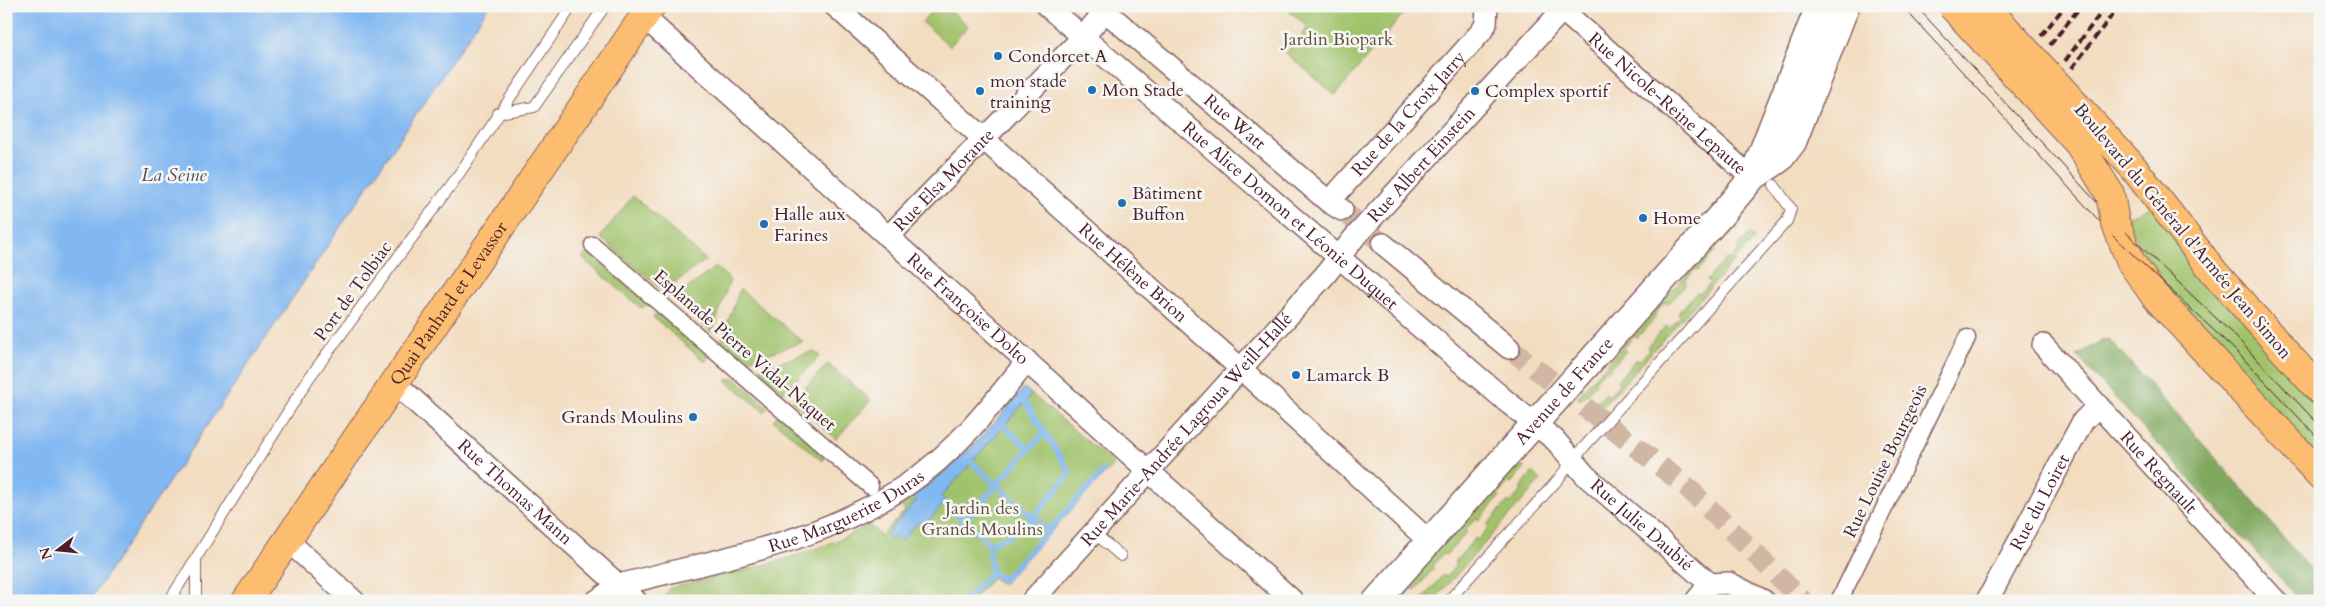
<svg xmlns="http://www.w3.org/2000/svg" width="2326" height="607" viewBox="0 0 2326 607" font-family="Cardo,serif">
<rect width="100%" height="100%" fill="#f6f6f2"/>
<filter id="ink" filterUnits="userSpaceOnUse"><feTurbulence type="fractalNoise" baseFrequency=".02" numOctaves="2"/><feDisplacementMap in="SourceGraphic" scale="10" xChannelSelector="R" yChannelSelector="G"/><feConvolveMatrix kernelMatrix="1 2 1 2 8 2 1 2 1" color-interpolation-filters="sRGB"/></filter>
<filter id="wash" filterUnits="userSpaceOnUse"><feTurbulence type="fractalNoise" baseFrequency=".0096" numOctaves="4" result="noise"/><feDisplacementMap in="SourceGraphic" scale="20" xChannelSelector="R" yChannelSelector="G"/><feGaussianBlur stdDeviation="1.12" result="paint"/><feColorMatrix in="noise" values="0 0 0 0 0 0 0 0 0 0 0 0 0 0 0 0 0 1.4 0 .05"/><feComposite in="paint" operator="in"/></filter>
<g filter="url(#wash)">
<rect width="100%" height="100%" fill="#f3ddc1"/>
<!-- green -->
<path fill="#a0c26b" stroke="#75704b" d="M936,6H945L968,26L950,46L922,22Z
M1283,6H1401L1406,11L1335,95L1286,53L1308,27Z
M633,196L706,260L663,291L600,237Z
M2153,206L2320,402V464L2154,284L2127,217Z
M1735,220L1740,224L1727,238L1724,236L1714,247L1717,250L1698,271L1695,269L1685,281L1687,283L1668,304L1665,302L1654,315L1656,317L1637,338L1634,336L1623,348L1626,351L1607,372L1604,370L1594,382L1596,384L1581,400L1577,397Z
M1750,233L1755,238L1596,414L1591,409L1606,393L1609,396L1619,384L1617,381L1636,359L1639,361L1649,350L1647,347L1666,326L1670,328L1681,316L1678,313L1697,292L1699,294L1710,283L1707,280L1727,258L1730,260L1739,251L1736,248Z
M587,252L648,304L641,308L582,258Z
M716,267L730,280L712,332L673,299Z
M740,289L803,342L746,361L721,341Z
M659,313L709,356L705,362L653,317Z
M814,351L820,356L783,393L756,370Z
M828,364L871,400L836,439L792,401Z
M735,378L768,407L764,412L726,380Z
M1024,388L1114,464L1002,585L993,577L971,601H665L662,598L670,588C737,572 808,558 869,525L881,536L905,511L900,505L961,457L987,432Z
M778,415L825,455L822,461L773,420Z
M1517,462L1525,468L1511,483L1509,482L1498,494L1500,496L1479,520L1476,518L1465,530L1467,532L1446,555L1443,554L1432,566L1434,568L1415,590L1412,588L1401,601H1393Z
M1533,472L1541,480L1433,601L1422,599L1443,575L1446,577L1457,564L1455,562L1475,538L1478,540L1489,527L1487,525L1508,501L1510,503L1522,490L1520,488Z"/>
<!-- forest -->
<path fill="#80a85f" stroke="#656445" d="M2109,339L2237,482L2320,581V601H2301L2077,356L2099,342Z"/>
<!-- water -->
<path fill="#82b8f1" stroke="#666c8e" d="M6,6H489L89,601H6Z
M1024,388L1031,395L941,497L946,501L924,526L918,522L901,541L895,536L891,540L886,535L916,501L913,495C957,467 991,428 1024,388Z"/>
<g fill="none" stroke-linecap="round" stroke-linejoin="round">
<!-- stream -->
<path stroke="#82b8f1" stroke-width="5.5" d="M1003,425L1007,429
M1029,449L1044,433
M971,462L988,477
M991,480L1009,496
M1014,500L1037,521
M944,503L951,509
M954,512L977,532
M964,521L1029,449L1010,432
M1041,525L1049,532
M982,537L989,544L990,547
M989,544C1025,534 1049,500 1070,472L1025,402
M992,572L1003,580L1104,471
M965,601L992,572L989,553"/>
</g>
</g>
<g filter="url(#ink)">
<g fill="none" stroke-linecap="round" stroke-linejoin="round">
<!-- minor-tunnel -->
<path stroke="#d1b7a3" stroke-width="21" stroke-dasharray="21 11" stroke-linecap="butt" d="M1342,210L1383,244
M1509,348L1687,487L1803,601"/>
<!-- service casing -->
<g stroke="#856260" stroke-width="12">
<path id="service" d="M498,113L534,107L605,6
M1093,532L1121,556
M196,559V601
M169,601L309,378L457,177L572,6
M1448,601L1555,483L1584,447L1787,221L1791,209L1774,185"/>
</g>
<!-- pedestrian casing -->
<g stroke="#856260" stroke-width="19">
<path id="pedestrian" d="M593,245L870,486
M1839,601L1967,338"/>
</g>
<!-- minor casing -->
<g stroke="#856260" stroke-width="24">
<g id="minor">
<path id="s1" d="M835,6L1240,368L1429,541"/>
<path id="s2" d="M1047,6L1506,401L1555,440L1586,476L1710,584L1729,583L1764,601"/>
<path id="s3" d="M1562,10L1752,178"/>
<path id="s4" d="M644,17L1293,601"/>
<path id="s5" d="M1329,202L1481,32L1486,24L1487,6"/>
<path id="s6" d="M888,237L1084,36L1105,11L1329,202L1342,210"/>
<path d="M1383,244L1509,348"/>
<path id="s7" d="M2043,345L2276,601"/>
<path id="s8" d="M395,383L636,601"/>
<path d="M287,540L354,601"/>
<path id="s9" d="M596,601L619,585C718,559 822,543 908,484C955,452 992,405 1027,361"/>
<path id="s10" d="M1032,601L1325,275L1354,238L1566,6"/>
<path d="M1696,601L1710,584"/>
<path id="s11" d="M1987,601L2083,421L2098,406"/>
</g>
</g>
<!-- tertiary casing -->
<g stroke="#856260" stroke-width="29">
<g id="tertiary">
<path d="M1752,178L1819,6"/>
<path id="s12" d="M1376,601L1722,214L1752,178L1780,159L1793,142L1846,6"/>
</g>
</g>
<!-- primary casing -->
<g stroke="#856260" stroke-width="30">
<g id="primary">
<path d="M2160,202L2214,272L2320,391"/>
<path d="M2115,222L2131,262L2154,295L2320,475"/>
<path id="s13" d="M246,601L651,6"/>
</g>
</g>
<!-- service -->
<use href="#service" stroke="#fff" stroke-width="10"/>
<!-- pedestrian -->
<use href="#pedestrian" stroke="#fff" stroke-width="16"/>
<!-- minor -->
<use href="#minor" stroke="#fff" stroke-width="21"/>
<!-- tertiary -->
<use href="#tertiary" stroke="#fff" stroke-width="26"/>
<!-- primary -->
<use href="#primary" stroke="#fcbd6f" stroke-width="28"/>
<!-- tram -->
<path stroke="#4a1f2b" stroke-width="1" d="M1902,6L2114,237L2237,352L2320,440
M1916,6L2115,222L2237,338L2320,426"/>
<!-- rail -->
<path stroke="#4a1f2b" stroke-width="4" stroke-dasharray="8 4" stroke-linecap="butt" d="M2041,36L2065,6
M2050,45L2081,6
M2065,61L2106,6
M2072,68L2119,6"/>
<!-- primary-bridge casing -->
<g stroke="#856260" stroke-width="30" stroke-linecap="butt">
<path id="primary-bridge" d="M1952,6L2079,144L2110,194L2115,222
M1985,6L2132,166L2160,202"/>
</g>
<!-- primary-bridge -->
<use href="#primary-bridge" stroke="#fcbd6f" stroke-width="28"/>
</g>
</g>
<!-- markers -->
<g fill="#1f6fb2" stroke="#f6f6f2" stroke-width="2">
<circle cx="998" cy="56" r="5"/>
<circle cx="1092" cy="90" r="5"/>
<circle cx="980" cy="91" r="5"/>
<circle cx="1475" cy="91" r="5"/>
<circle cx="1122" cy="203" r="5"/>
<circle cx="1643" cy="218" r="5"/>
<circle cx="764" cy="224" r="5"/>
<circle cx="1296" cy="375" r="5"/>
<circle cx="693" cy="417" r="5"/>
</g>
<g text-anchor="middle" stroke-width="5" stroke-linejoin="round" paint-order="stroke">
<!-- park labels -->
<g font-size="18" fill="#64503e" stroke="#f6f6f2">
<text x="1338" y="45">Jardin Biopark</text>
<text x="982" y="514">Jardin des<tspan x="982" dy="21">Grands Moulins</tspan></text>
</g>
<!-- poi labels -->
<g font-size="18" fill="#4a1f2b" stroke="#f6f6f2" text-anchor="start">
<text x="1008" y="62">Condorcet A</text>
<text x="990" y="87">mon stade<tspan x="990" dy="21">training</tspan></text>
<text x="1102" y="96">Mon Stade</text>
<text x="1485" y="97">Complex sportif</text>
<text x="1132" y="199">Bâtiment<tspan x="1132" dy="21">Buffon</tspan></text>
<text x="774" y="220">Halle aux<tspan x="774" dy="21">Farines</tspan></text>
<text x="1653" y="224">Home</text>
<text x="1306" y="381">Lamarck B</text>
<text x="683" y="423" text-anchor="end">Grands Moulins</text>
</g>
<!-- street labels -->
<g font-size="18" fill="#4a1f2b" stroke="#f6f6f2">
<text dy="6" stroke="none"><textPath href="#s3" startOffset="141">Rue Nicole-Reine Lepaute</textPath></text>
<text dy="6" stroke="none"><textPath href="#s5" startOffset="119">Rue de la Croix Jarry</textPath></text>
<text dy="6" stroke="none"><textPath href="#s6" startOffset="484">Rue Watt</textPath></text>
<text dy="6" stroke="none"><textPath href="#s10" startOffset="585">Rue Albert Einstein</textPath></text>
<text dy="6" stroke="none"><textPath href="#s6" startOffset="80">Rue Elsa Morante</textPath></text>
<text dy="6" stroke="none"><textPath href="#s2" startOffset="321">Rue Alice Domon et Léonie Duquet</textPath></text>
<text transform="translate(2183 231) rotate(50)" y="6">Boulevard du Général d'Armée Jean Simon</text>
<text dy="6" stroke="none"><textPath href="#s1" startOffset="400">Rue Hélène Brion</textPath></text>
<text transform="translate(353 291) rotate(-54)" y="6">Port de Tolbiac</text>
<text dy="6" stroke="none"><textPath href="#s13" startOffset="360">Quai Panhard et Levassor</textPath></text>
<text dy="6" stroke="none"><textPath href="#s4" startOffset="436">Rue Françoise Dolto</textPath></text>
<text transform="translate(745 350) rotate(41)" y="6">Esplanade Pierre Vidal-Naquet</text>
<text dy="6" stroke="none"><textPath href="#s12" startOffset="282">Avenue de France</textPath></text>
<text dy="6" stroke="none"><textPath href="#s10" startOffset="231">Rue Marie-Andrée Lagroua Weill-Hallé</textPath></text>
<text transform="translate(1885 461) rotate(-64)" y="6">Rue Louise Bourgeois</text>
<text dy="6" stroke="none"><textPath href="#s7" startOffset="172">Rue Regnault</textPath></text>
<text dy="6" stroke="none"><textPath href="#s8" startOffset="162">Rue Thomas Mann</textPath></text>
<text dy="6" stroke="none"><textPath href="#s11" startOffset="112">Rue du Loiret</textPath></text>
<text dy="6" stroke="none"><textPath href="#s9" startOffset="268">Rue Marguerite Duras</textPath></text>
<text dy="6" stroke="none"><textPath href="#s2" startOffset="790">Rue Julie Daubié</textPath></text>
</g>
<!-- water labels -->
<g font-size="19" font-style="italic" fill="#5b4d66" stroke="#f6f6f2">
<text x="174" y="181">La Seine</text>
</g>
</g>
<!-- margin -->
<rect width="2326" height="607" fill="none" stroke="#f6f6f2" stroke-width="25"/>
<!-- north arrow -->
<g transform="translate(58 550) rotate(254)" stroke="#f6f6f2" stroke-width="4" paint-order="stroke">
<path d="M0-4L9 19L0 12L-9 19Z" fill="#4a1f2b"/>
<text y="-8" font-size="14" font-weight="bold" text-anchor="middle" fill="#4a1f2b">N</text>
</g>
</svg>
